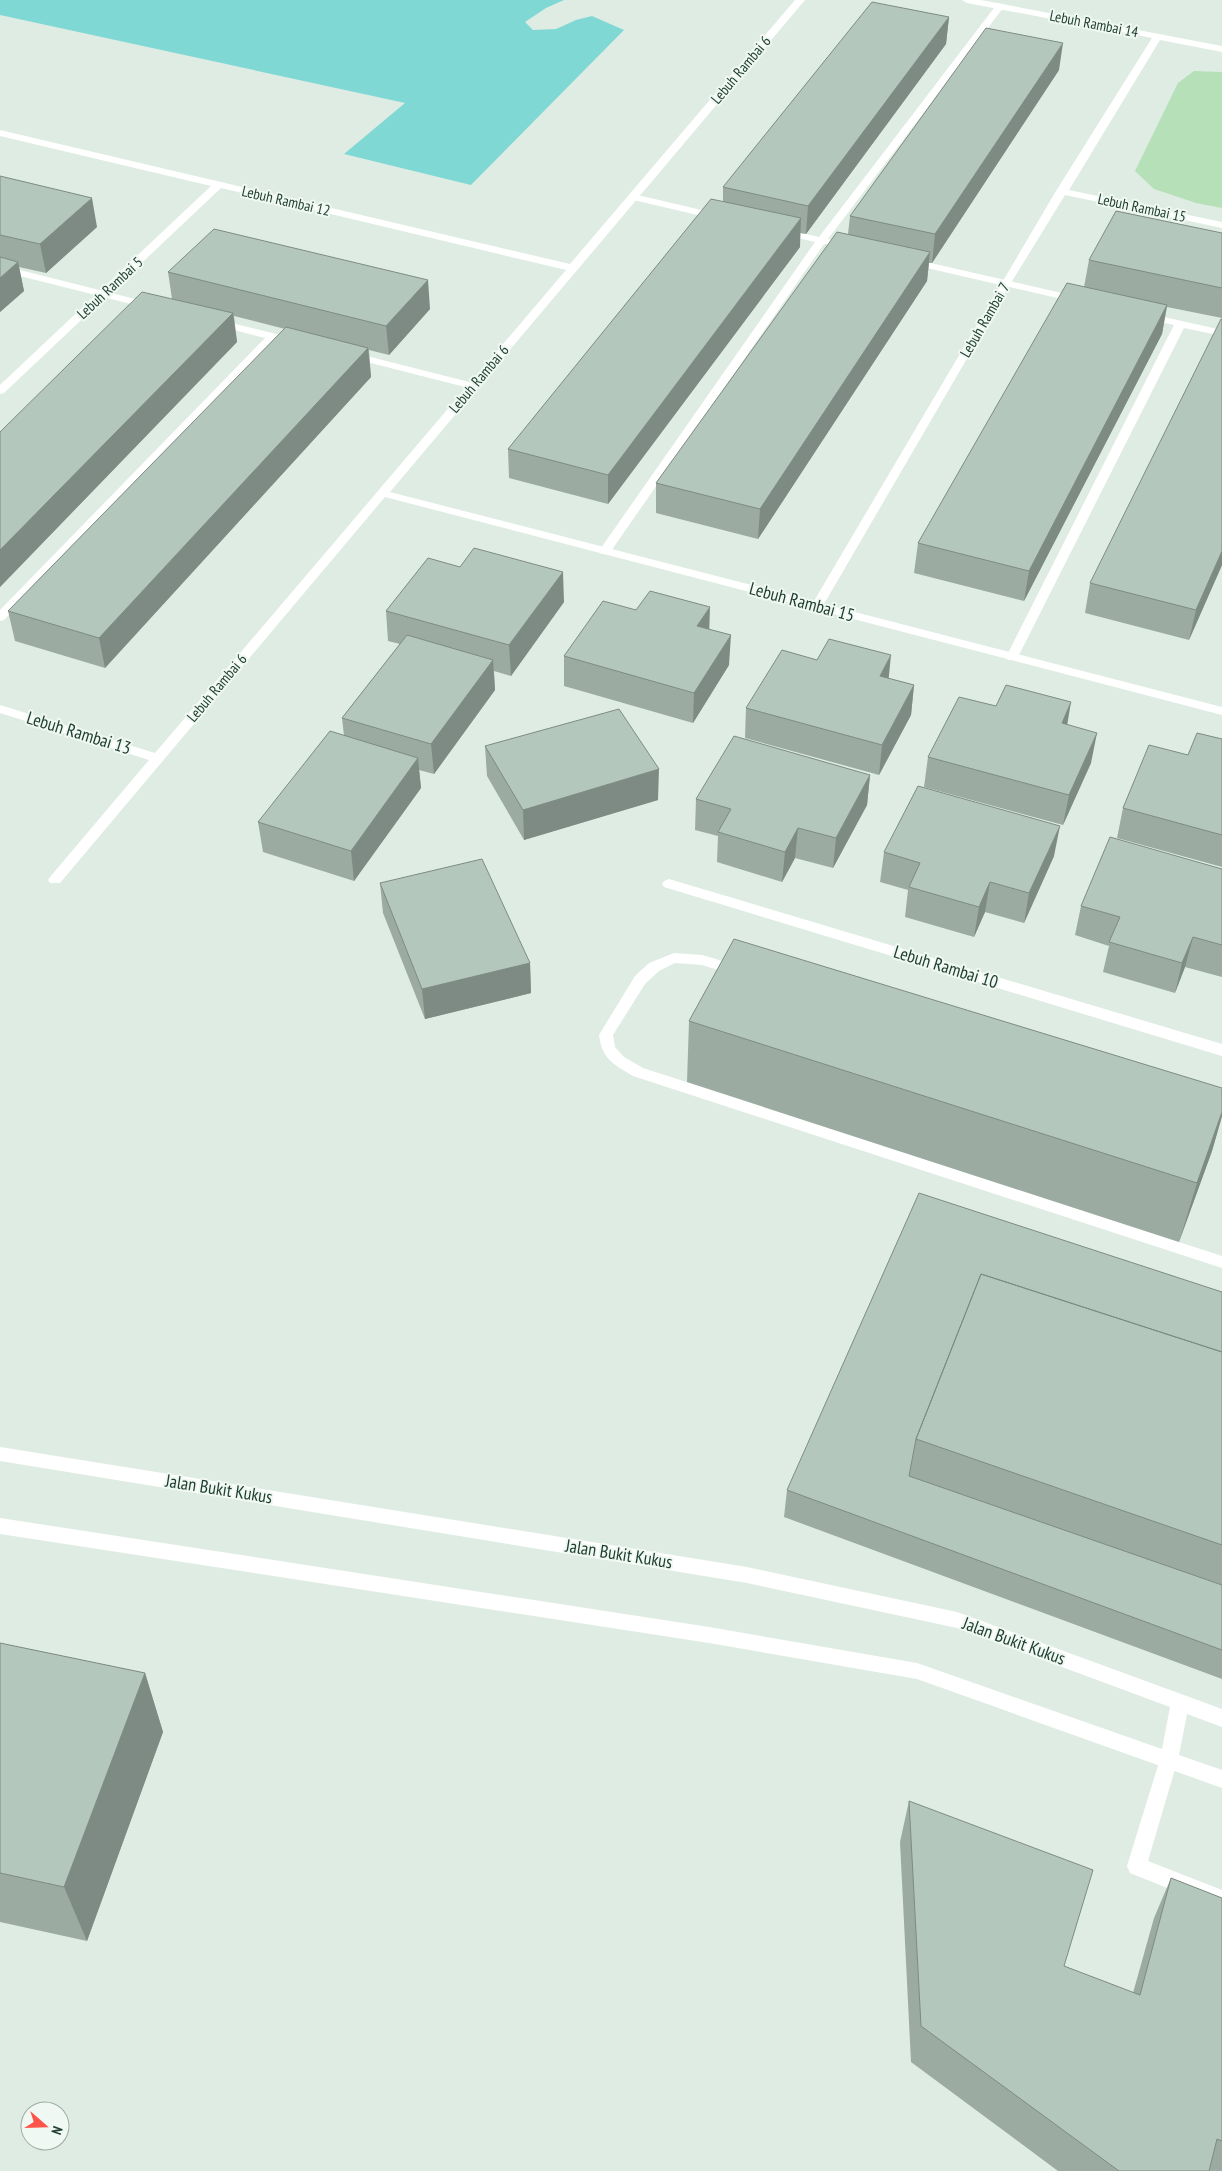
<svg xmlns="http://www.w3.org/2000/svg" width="1222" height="2171" viewBox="0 0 1222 2171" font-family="'PT Sans Narrow',sans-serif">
<rect width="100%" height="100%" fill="#dfece3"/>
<!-- green -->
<path fill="#b5e0b8" d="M1194,71L1222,72V208L1196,203L1154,189L1135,171L1178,83Z"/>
<!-- water -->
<path fill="#80d8d5" d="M0,0H564L546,8L525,22L533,30L556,29L576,20L592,16L624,30L471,185L344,154L405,103L0,15Z"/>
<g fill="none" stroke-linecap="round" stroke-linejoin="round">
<!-- service -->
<path fill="#fff" fill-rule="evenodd" d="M1000,3L1005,6L1003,8L828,239L835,241L836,243L835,245L824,244L609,554H601L599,551L601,548L815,242L776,233V229L780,228L819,237L997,4Z
M633,194L723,215L724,217L719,220L629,199L628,197Z
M909,258L1079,297L1084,300L1079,303L905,263L904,261Z
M0,265L155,304L156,306L151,309L0,271Z
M1146,313L1222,330V336L1184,328L1018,657L1016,660H1008L1006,657L1174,325L1142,318L1141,316L1142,314Z
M215,319L301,340L302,342L297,345L275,340L4,620L0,621V610L265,338L211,324L210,322L211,320Z
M351,352L477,384L479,386L473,389L347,357L346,355Z
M674,953L702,955L743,967L745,971L743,975L738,976L702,965L675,963L659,971L645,984L613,1035L615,1047L624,1057L643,1068L1222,1256V1268L633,1076C613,1064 602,1059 599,1035L635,976L649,963Z
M1169,1750L1176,1753L1178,1759L1148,1861L1222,1890V1910L1130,1873L1127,1866L1160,1759L1162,1753Z"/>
<!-- minor -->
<path fill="#fff" fill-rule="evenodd" d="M795,0H805L390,492L814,601L1056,191L1152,38L967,3L962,0H981L1222,46V52L1160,40L1069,190L1222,222V228L1065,195L1011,283L824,604L1222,707V715L385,497L60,883H50L48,880L50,877L149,760L0,713V705L155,753L566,270L221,188L4,393L0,394V385L211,186L0,136V130L570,264Z
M669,879L1222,1044V1056L664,887L662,884L664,881Z
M0,1447L747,1567L957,1612L1222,1709V1727L1187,1714L1179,1755L1222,1770V1788L917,1679L709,1643L0,1534V1518L709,1627L917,1663L1162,1749L1170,1707L957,1628L747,1583L0,1461Z"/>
</g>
<!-- wall -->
<path fill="#9baba2" d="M949,17L946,44L806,234L800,233V247L608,504L509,478L508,449L723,201V187Z
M1059,70L932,263H929L927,281L758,539L656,513V483L848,234L850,216Z
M0,176L97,227L46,273L19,267L24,291L0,312Z
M1222,233V318L1167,307L1162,334L1024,601L914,573L918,543L1084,287L1089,260Z
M168,272L430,309L389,355L369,350L371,377L105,668L15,641L8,611L285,329L234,316L237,342L0,587V432L172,299Z
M1222,565L1189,640L1085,613L1090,583Z
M564,602L511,676L494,671L495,690L434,774L419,770L421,788L354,881L263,852L258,822L344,736L342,718L400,644L388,641L386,611Z
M636,610L709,629L729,665L693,723L564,686V656Z
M817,660L914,685L911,715L879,775L745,738L746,708Z
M1067,724L1091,763L1063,825L924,787L928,757Z
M1222,739V867L1117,838L1123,808L1188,755Z
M485,746L658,800L524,840L487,776Z
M870,775L867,805L833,868L795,858L782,882L717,862L718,836L695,830L696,799Z
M884,852L1054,856L1024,923L985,912L974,937L905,917L908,890L880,882Z
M1222,869V977L1185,967L1175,993L1103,972L1109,946L1075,935L1081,906Z
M380,883L530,963L531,993L425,1019L383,913Z
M689,1021L1222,1088V1116L1212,1151L1179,1242L687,1082Z
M1222,1292V1679L784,1517L787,1490Z
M0,1643L145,1673L163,1732L87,1941L0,1922Z
M909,1801L1064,1966L1133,1993L1154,1918L1171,1878L1222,1898V2171H1058L911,2062L900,1842Z"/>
<!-- shaded-wall -->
<path fill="#7e8b84" d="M949,17L946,44L806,234L808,206Z
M1063,43L1059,70L932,263L935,234Z
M92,198L97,227L46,273L40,244Z
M801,218L800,247L608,504V475Z
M930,252L927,281L758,539L760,509Z
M18,262L24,291L0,312V278Z
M428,280L430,309L389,355L386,326Z
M1167,305L1162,334L1024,601L1029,571Z
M233,313L237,342L0,587V550Z
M368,348L371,377L105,668L99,638Z
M1222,551V565L1189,640L1196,610Z
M563,572L564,602L511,676L509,645Z
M710,607L709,637L697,626Z
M731,635L729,665L693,723L694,693Z
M891,655L888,685L880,676Z
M493,660L495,690L434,774L431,744Z
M914,685L911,715L879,775L882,745Z
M1071,702L1066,732L1062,723Z
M1097,733L1091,763L1063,825L1069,795Z
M418,758L421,788L354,881L351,851Z
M659,769L658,800L524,840L523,810Z
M870,775L867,805L833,868L836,838Z
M1060,826L1054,856L1024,923L1029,893Z
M798,828L795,858L782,882L785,852Z
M990,882L985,912L974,937L979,907Z
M1193,937L1185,967L1175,993L1182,963Z
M530,963L531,993L425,1019L422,989Z
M1222,1112V1116L1212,1151L1179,1242L1197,1183Z
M145,1673L163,1732L87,1941L64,1887Z"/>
<!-- building -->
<path fill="#b4c7bc" stroke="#7e8b84" d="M872,2L949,17L808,206L723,187Z
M986,28L1063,43L935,234L850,216Z
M0,176L92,198L40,244L0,235Z
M711,199L801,218L608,475L508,449Z
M1116,211L1222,233V288L1089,260Z
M214,229L428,280L386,326L168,272Z
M837,232L930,252L760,509L656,483Z
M0,257L18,262L0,278Z
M1067,283L1167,305L1029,571L918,543Z
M142,292L233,313L0,550V432Z
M1221,319H1222V551L1196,610L1090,583Z
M286,327L368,348L99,638L8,611Z
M474,548L563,572L509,645L386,611L428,558L460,567Z
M650,591L710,607L697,626L731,635L694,693L564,656L603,601L636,610Z
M407,635L493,660L431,744L342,718Z
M829,639L891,655L880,676L914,685L882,745L746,708L782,650L817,660Z
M1006,685L1071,702L1062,723L1097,733L1069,795L928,757L959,697L996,706Z
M619,709L659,769L523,810L485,746Z
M330,731L418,758L351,851L258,822Z
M1197,733L1222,739V835L1123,808L1149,745L1188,755Z
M734,736L870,775L836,838L798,828L785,852L718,832L731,809L696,799Z
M918,786L1060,826L1029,893L990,882L979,907L909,887L920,863L884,852Z
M1110,837L1222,869V945L1193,937L1182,963L1109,942L1120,917L1081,906Z
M482,859L530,963L422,989L380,883Z
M734,939L1222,1088V1112L1197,1183L689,1021Z
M919,1193L1222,1292V1352L981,1274L916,1439L909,1476L1222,1585V1650L787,1490Z
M981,1274L1222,1352V1545L916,1439Z
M0,1643L145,1673L64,1887L0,1873Z
M909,1801L1093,1870L1064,1966L1140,1995L1171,1878L1222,1898V2141L1217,2139L1209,2171H1119L921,2026Z"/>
<g text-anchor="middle" stroke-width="4" stroke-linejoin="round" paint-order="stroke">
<!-- far-street labels -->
<g font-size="15" fill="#1e3d2f" stroke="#eff8f2">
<text transform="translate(1094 24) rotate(11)" y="5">Lebuh Rambai 14</text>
<text transform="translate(741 70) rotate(-50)" y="5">Lebuh Rambai 6</text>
<text transform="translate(286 201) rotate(13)" y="5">Lebuh Rambai 12</text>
<text transform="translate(1142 208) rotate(12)" y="5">Lebuh Rambai 15</text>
<text transform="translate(110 288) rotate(-43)" y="5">Lebuh Rambai 5</text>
<text transform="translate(985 320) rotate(-60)" y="5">Lebuh Rambai 7</text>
<text transform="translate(479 379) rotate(-50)" y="5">Lebuh Rambai 6</text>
<text transform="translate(217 688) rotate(-50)" y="5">Lebuh Rambai 6</text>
</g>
<!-- street labels -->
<g font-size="18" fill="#1e3d2f" stroke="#eff8f2">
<text transform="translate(802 602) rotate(15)" y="6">Lebuh Rambai 15</text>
<text transform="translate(79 733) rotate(17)" y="6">Lebuh Rambai 13</text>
<text transform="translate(946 967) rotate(17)" y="6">Lebuh Rambai 10</text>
<text transform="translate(219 1489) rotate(9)" y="6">Jalan Bukit Kukus</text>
<text transform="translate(619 1554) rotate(9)" y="6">Jalan Bukit Kukus</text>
<text transform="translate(1014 1641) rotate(20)" y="6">Jalan Bukit Kukus</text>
</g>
</g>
<!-- north arrow -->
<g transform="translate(45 2126) rotate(110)"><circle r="24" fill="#eff8f2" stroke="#9bada4"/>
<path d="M0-4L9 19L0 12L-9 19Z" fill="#ff5449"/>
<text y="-8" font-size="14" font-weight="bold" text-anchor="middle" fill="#1e3d2f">N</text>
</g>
</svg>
